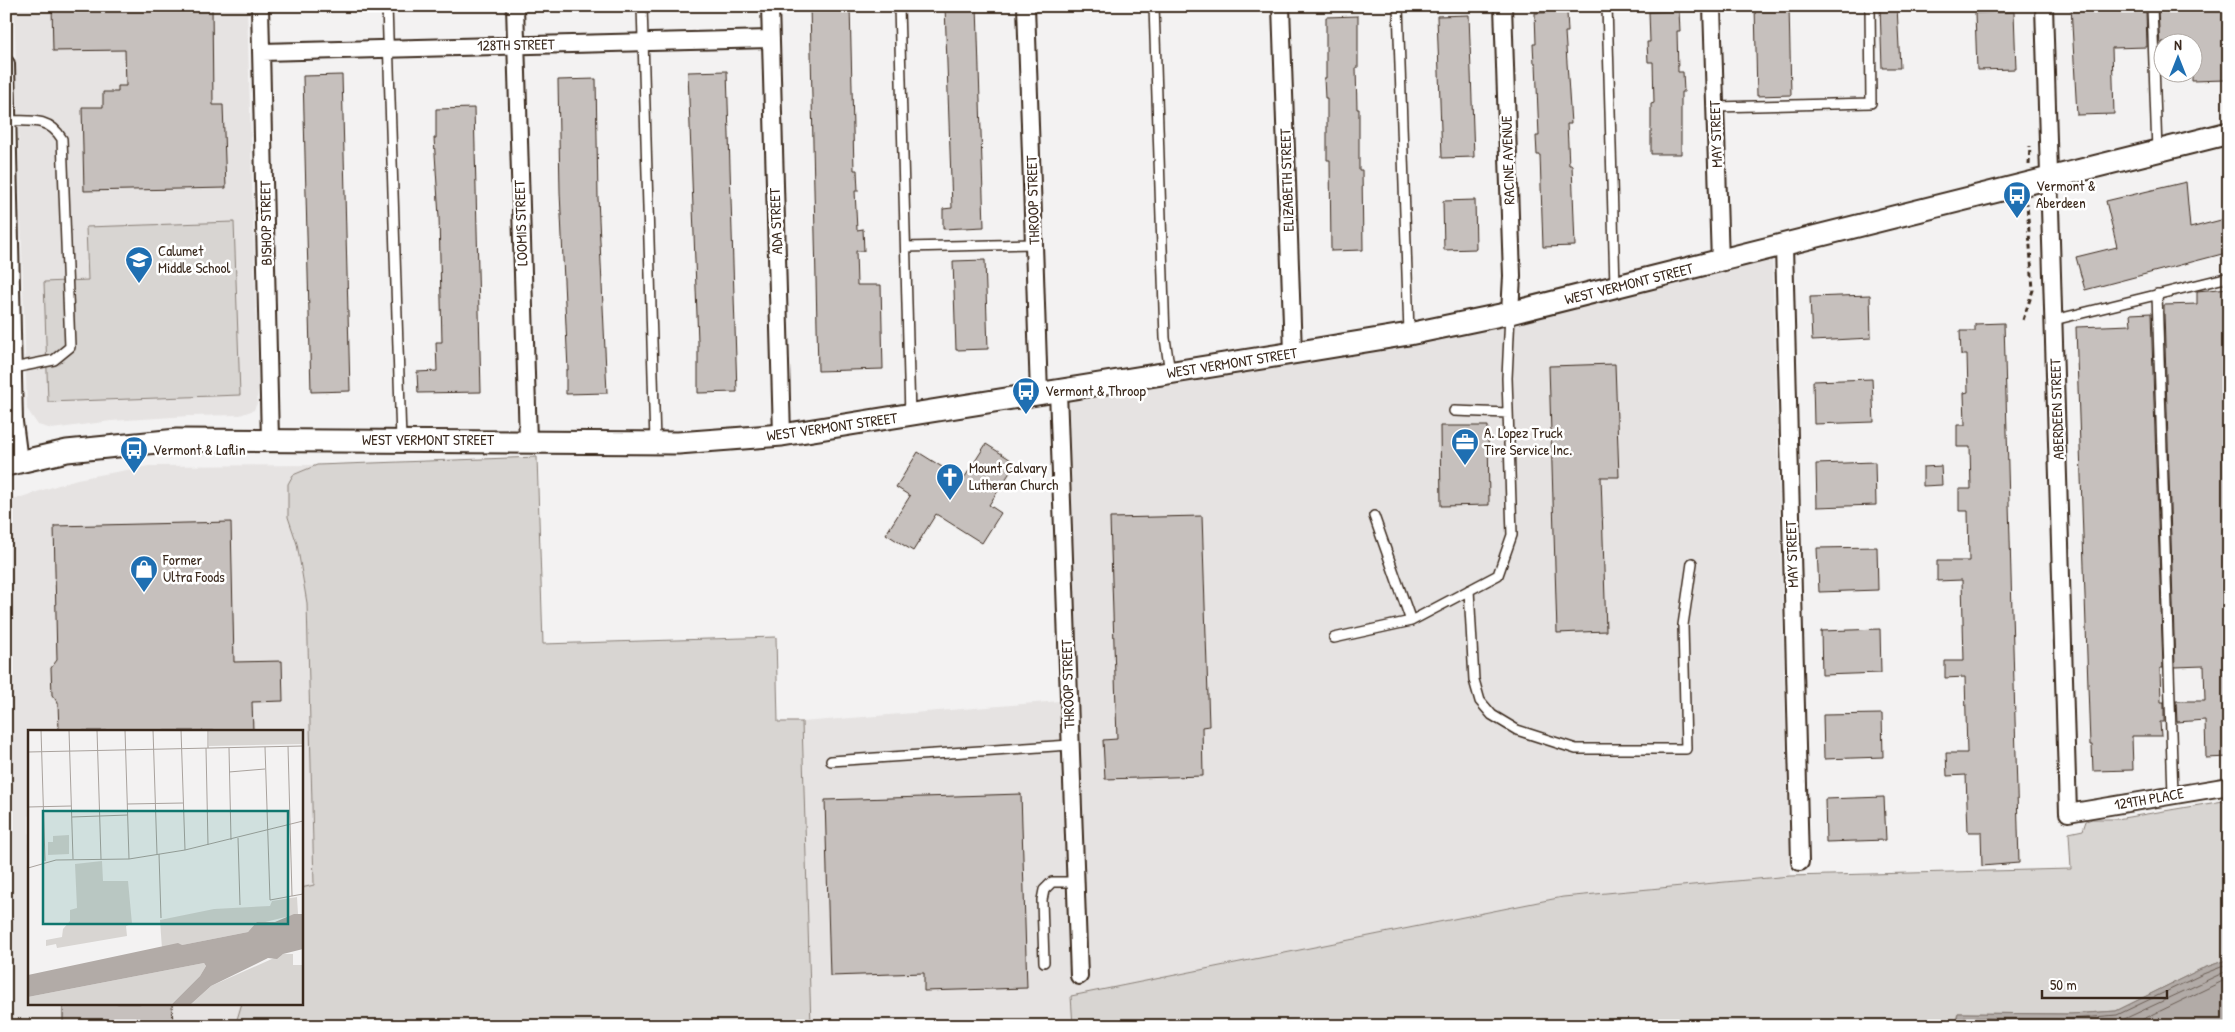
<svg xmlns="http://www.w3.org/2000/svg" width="2235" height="1032" viewBox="0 0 2235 1032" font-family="'Patrick Hand',sans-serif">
<rect width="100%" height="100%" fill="#f3f2f2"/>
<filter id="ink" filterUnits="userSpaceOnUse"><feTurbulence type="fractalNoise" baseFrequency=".02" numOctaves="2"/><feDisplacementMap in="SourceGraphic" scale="10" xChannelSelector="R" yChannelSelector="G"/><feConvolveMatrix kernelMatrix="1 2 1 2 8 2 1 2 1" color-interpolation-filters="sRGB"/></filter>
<g filter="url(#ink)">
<!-- built -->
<path fill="#e6e3e2" d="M14,6H247L258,388L257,403L254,410L240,415L189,416L111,421L52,429L38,425L27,409Z
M1772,246L1790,876L1563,897L1072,996L1073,1026H811L802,722L1072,700L1065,389L1402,333Z
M317,465L293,475L288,484V517L297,544L307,603L314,886L301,888V731H29V1003H242V1009L235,1026H6V502L77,479L149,466Z"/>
<!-- green -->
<path fill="#d8d5d2" stroke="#8a8078" d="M234,222L240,395L48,402L44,282L88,280L86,227Z
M537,457L543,644L776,637L778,722H802L811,1026H235L242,1003H301V888L314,885L307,603L297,544L288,517V484L293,475L317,465Z
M2229,800V959L2201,969L2116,1011L2071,1014L1958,1013L1955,1026H1073L1071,996L1563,897L1790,876L2071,869L2069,833L2083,830L2086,821L2092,819H2117Z"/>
<!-- water -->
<path fill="#b2aba7" stroke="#827770" d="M2229,959V1026H1955L1958,1013L2071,1014L2116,1011L2201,969Z"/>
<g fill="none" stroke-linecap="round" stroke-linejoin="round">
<!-- shore -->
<path stroke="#6b5e55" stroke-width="1" d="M1960,1026L1964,1018L2071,1019L2117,1015L2203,974L2229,964
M1967,1026L2042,1024L2071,1026L2118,1022L2229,970
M2129,1026L2229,978"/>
</g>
<!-- building -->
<path fill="#c6c0bd" stroke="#3b2a1e" d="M52,6H212L213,105H223L226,188L84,191L82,107H103V92H118V86H126L125,50L53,51Z
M810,6H850L854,170H857L858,191H855L857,230L863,229L864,251H856L857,285H881L883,369L818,371Z
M945,6H977L984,227L943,229V209L952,208Z
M1755,6H1789L1791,95L1757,96Z
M1880,6H1897L1900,68H1882Z
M2071,6H2142V12H2146L2147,47L2112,48L2114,114L2077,115Z
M2188,6H2225L2226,80L2192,81V42H2162V47H2160L2158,11H2188Z
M1679,11L1680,31H1677L1678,72H1683L1684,92H1681V154H1651V104L1654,103L1653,62H1648L1647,42H1650L1649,12Z
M1567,12L1568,32H1565L1571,124H1567L1569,165H1572L1575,246L1543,247L1540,155H1537L1536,136H1539L1536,63H1534L1533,44H1536L1535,13Z
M2014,12L2016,69L1977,70L1975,13Z
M1469,15L1474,157L1442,158L1437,16Z
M1358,16V67H1356L1357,109H1359V170H1362L1363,250L1331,251L1330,160H1327V98H1325L1324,78H1326V17Z
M727,71L737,392L698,393V342L688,72Z
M342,75L350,391L311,392L303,76Z
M596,79L598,198L607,393L566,394V370H568L560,192L558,80Z
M474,108L481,392L418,393L417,372L437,371L436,342H442L439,217L434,138H436V109Z
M2186,182L2190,228L2225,219L2226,253L2085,290L2076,257L2117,247L2106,201Z
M1475,200L1476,249L1444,250L1443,201Z
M985,260L988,349L956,350L953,261Z
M2229,288V757L2206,758L2205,720L2177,722L2176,701H2205L2204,666L2175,667L2164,312V305L2197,304V291Z
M1870,295L1871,338L1812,341L1810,297Z
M2151,313L2163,668H2160L2161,702H2164V722H2160L2161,736H2132L2133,770L2093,771L2092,745H2090L2076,327L2131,325L2130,314Z
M2004,323L2019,863L1982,866L1981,832H1968L1966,775L1947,776L1946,753H1967L1965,677L1945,678V661H1964L1962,580L1937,581V561H1969L1968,511H1959V489H1971L1970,447H1957V425H1965L1964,393L1968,392L1967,355H1961L1960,331H1975V324Z
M1615,364L1619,477H1601L1606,631L1557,633L1549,366Z
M1872,379L1874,422L1814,424L1813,381Z
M1440,426H1488L1489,505L1441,506Z
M986,444L1016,463L989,505L1001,513L982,543L936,514L913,551L886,534L910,496L896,487L918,452L963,480Z
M1875,462L1876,505L1817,507L1816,464Z
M1941,466L1942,485L1923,486V467Z
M1202,516L1209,726L1202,727L1203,776L1105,779L1103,740L1117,739L1110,518Z
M231,522L234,662L282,661L283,701L252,702L253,731H59L58,703L52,695L51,668L57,660L54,526Z
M1877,547L1878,590L1819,592L1817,548Z
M1880,629L1881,673L1822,675L1821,631Z
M1882,714L1883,757L1824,759L1823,715Z
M1021,794L1027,988L924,991V973L830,976L825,800Z
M1884,797L1886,840L1826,842L1825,799Z
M63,1003H172L173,1026H63Z"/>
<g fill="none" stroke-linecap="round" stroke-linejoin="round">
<!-- service casing -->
<g stroke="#3b2a1e" stroke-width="12">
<path id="service" d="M387,6L401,440
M642,6L655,442
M899,6L910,416
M1154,6L1165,338L1170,373
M1398,6L1409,333
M1607,6L1615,286
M2152,6L2157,151
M1716,107L1871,103L1870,6
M7,121C30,121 49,117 62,139L70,347L54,360L13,368
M906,247L1034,244
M2157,294L2173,795
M2054,320L2229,277
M1454,411L1508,413
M1374,516L1411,621
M1469,590L1474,680L1480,701L1492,715L1517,730L1576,749H1686L1683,625L1692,563
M1334,638L1411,621L1498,575L1512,535L1507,378L1510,314
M831,761L1070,745
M1044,962L1042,900L1044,890L1052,882H1075"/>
</g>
<!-- minor casing -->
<g stroke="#3b2a1e" stroke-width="20">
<path id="minor" d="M260,6L270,440
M515,6L528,441
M770,6L782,435
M1026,6L1039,394
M1281,6L1293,353
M1503,6L1512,276L1510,313
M1712,6L1720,262
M2044,6L2068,813L2229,786
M262,52L771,39
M6,64L14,422L19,461
M1784,246L1800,862
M1058,391L1079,976"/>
</g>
<!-- tertiary casing -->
<g stroke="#3b2a1e" stroke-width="25">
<path id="tertiary" d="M6,465L67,451L177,440L678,443L782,435L1293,353L1409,334L1510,313L2229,133"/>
</g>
<!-- path -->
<path stroke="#3b2a1e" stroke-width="3" stroke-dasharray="5 4" stroke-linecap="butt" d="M2029,165L2030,146
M2023,320L2033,290L2027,203"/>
<!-- service -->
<use href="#service" stroke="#fff" stroke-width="9"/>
<!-- minor -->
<use href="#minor" stroke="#fff" stroke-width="16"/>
<!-- tertiary -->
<use href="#tertiary" stroke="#fff" stroke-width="21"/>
</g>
</g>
<!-- icons -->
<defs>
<g id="bus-pin" transform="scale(1.4375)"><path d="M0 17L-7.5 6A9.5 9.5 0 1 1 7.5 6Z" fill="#1f6fb2" stroke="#fff"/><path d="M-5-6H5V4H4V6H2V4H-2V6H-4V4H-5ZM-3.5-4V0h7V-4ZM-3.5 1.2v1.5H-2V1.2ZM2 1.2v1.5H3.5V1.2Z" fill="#fff"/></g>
<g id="school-pin" transform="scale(1.4375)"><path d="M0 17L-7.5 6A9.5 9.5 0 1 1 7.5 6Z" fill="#1f6fb2" stroke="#fff"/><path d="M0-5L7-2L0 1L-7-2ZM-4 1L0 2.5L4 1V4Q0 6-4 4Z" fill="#fff"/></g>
<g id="office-pin" transform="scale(1.4375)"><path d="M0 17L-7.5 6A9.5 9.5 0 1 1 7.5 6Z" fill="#1f6fb2" stroke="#fff"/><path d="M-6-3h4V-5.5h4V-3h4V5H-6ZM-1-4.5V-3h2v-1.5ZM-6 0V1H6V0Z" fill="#fff"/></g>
<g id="church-pin" transform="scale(1.4375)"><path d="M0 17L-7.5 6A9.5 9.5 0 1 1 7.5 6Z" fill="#1f6fb2" stroke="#fff"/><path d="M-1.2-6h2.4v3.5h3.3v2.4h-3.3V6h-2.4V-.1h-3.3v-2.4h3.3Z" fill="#fff"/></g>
<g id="shop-pin" transform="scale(1.4375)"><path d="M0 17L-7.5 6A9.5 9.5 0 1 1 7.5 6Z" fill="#1f6fb2" stroke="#fff"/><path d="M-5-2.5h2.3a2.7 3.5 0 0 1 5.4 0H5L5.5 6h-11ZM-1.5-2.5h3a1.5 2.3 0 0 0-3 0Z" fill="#fff"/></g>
</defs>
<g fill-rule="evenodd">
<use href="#bus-pin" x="2017" y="195"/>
<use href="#school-pin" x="139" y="260"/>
<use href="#bus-pin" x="1026" y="391"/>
<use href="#office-pin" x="1465" y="442"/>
<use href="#bus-pin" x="134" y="450"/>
<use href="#church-pin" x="950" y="477"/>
<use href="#shop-pin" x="144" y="569"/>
</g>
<g text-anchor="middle" stroke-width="5" stroke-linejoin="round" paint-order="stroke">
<!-- street labels -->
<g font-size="15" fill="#3b2a1e" stroke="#fff">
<text transform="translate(516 45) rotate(-1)" y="5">128TH STREET</text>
<text transform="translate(1716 134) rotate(-92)" y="5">MAY STREET</text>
<text transform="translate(1508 160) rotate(-92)" y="5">RACINE AVENUE</text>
<text transform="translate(1287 180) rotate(-92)" y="5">ELIZABETH STREET</text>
<text transform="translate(1033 200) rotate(-92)" y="5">THROOP STREET</text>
<text transform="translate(776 221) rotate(-92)" y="5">ADA STREET</text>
<text transform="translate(266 223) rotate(-91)" y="5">BISHOP STREET</text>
<text transform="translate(521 223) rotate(-92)" y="5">LOOMIS STREET</text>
<text transform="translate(1629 284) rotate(-14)" y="5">WEST VERMONT STREET</text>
<text transform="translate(1232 363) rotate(-9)" y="5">WEST VERMONT STREET</text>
<text transform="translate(2057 409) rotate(-92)" y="5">ABERDEEN STREET</text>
<text transform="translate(832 427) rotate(-8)" y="5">WEST VERMONT STREET</text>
<text x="428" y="445">WEST VERMONT STREET</text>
<text transform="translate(1792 554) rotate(-92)" y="5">MAY STREET</text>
<text transform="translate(1068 684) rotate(-92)" y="5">THROOP STREET</text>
<text transform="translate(2149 799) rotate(-10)" y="5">129TH PLACE</text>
</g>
<!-- poi labels -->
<g font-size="15" fill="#3b2a1e" stroke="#fff" text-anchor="start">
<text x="2036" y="191">Vermont &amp;<tspan x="2036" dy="17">Aberdeen</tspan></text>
<text x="158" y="256">Calumet<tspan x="158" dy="17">Middle School</tspan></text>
<text x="1045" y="396">Vermont &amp; Throop</text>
<text x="1484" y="438">A. Lopez Truck<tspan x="1484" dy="17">Tire Service Inc.</tspan></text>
<text x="153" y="455">Vermont &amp; Laflin</text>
<text x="969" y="473">Mount Calvary<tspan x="969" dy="17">Lutheran Church</tspan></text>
<text x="163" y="565">Former<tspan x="163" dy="17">Ultra Foods</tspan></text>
</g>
</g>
<!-- overview -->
<g transform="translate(28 730)">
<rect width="275" height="275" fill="#f3f2f2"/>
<path d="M181,0H275V14L181,16ZM41,105V124L20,125V112H25V106ZM74,131L75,151H100L104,194L98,196L99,206L29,218L28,214L18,216V210L34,207L35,199L42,191V180L49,178L47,134ZM269,167L270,184L229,194L220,202L134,219L132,190L186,179L242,176L244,171ZM255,224H265V235H275V275H162L183,256ZM176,233L178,236L172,246L143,275H1L0,271V267Z" fill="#d8d5d2"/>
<path d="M266,184H275V219L255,224L249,229L240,228L183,256L162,275H143L172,246L178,236L176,233L0,267V245L150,213L154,215L220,202L229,192H247Z" fill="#b2aba7"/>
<path fill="none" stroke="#a9a29d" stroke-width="1" d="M13,0L17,131M41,0L45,129M69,0L73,129M97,0L101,129M125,0L129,124M153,0L157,120M180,0V18M260,16L264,166M237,17L242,170L275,164M178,18L180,115M201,18L203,110M0,22L275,16M201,42L237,39M99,74L155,73M0,77L43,76M44,87L100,85M210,108L212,175M131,124L133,188M0,138L28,130L101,129L157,120L275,91"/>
<path fill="#0f766e" fill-opacity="0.15" stroke="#0f766e" stroke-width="2.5" d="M15,81H260V194H15Z"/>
<rect width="275" height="275" fill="none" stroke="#3b2a1e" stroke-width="2.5"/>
</g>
<!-- margin -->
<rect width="2235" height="1032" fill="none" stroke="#fff" stroke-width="25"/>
<rect x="12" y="12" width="2210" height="1007" fill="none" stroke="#3b2a1e" stroke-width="2" filter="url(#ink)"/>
<!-- north arrow -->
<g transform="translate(2178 58)"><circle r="24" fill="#ffffff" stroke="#b1aaa5"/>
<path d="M0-4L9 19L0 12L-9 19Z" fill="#1f6fb2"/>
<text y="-8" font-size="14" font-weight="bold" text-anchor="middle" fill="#3b2a1e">N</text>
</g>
<!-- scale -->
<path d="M2042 990v8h125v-8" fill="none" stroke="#3b2a1e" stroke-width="2.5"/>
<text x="2050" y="990" font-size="15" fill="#3b2a1e" stroke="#ffffff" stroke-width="4" paint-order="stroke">50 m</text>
</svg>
